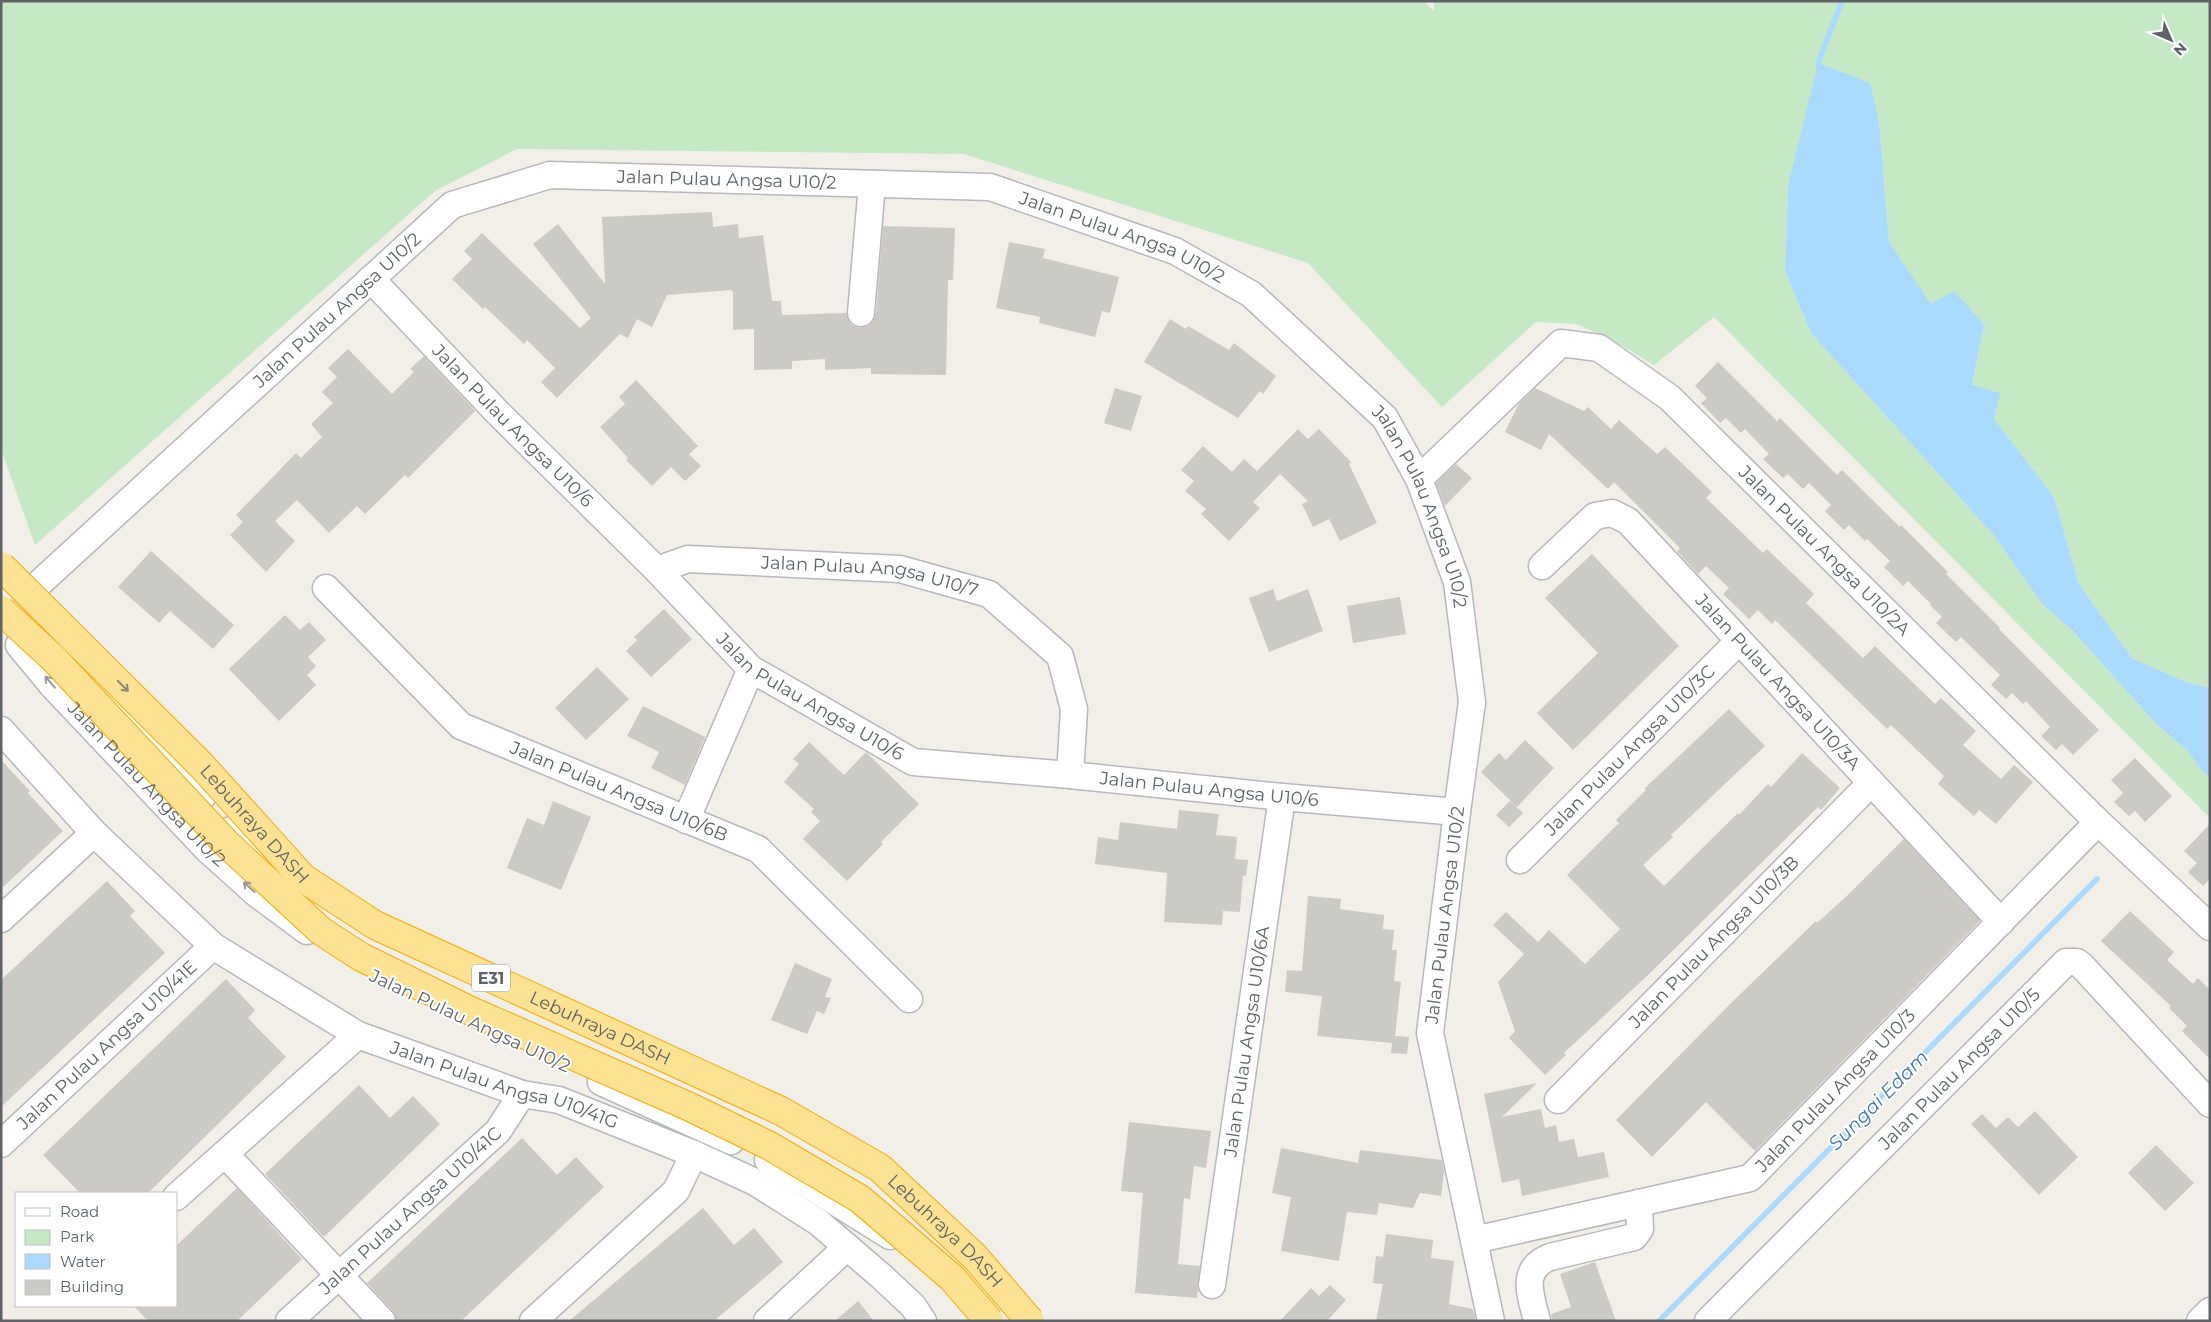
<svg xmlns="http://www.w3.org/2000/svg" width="2211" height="1322" viewBox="0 0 2211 1322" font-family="Montserrat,sans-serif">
<rect width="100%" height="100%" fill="#f1efe8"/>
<!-- green -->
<path fill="#c5e8c5" d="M1,1H1424L1434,11V1H2210V688L2186,682L2132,658L2079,584L2054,497L1994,419L1972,386L1984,323L1931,305L1889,242L1879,121L1788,186L1785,271L1811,333L1992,533L2043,605L2073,631L2157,725L2186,749L2203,772L2210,777V818L1714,317L1654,365L1607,337L1576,324L1536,322L1442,407L1308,263L964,154L517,149L435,191L35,545L1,449Z"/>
<!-- water -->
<path fill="#aadaff" d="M1818,63L1870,83L1879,121L1889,242L1931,304L1954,291L1984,324L1972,385L2000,393L1994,419L2054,497L2079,584L2132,658L2186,682L2210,688V777L2203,772L2186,749L2157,725L2073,631L2043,605L1992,533L1811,333L1785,271L1788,186Z"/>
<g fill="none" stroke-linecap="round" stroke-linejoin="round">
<!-- stream -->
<path stroke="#aadaff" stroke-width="5.5" d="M1819,70L1818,63L1842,1
M1659,1321L2097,879"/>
</g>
<!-- building -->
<path fill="#cccac5" d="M712,212L713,227L738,224L739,238L763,235L772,301H781L782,315L846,313L848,320L852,325L860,328L868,326L873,322L876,314L883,226L955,228L953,280H948L946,375L871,374V368L825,370V359L792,361V369L754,370V329L733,330V292L731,290L667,295L652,327L637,319L628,338L620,334L557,398L541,382L555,368L527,340L524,344L485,307L483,309L452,279L472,259L464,251L482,233L580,328L591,318L533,244L558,224L605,284L602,217Z
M1009,242L1045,249L1043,258L1119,277L1110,313L1102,311L1095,337L1039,323L1040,317L996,308Z
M1170,319L1186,329L1188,326L1229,350L1234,343L1276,376L1263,394L1260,391L1238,418L1144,362Z
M348,349L392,394L414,372L410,369L424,356L475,411L408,478L405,475L365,514L357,506L329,533L297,500L275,521L295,541L266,572L230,535L243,522L236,515L296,453L301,458L322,437L311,424L333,403L322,392L337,377L328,368Z
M1718,362L1777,421L1780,418L1837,475L1842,470L1900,527L1901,525L1948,572L1946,574L2000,628L1999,629L2099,730L2073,755L2062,744L2056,750L2041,736L2050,727L2026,701L2023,704L2012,693L2006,699L1991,685L2000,675L1961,637L1956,642L1936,623L1942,617L1930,605L1931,604L1908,581L1903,586L1884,567L1890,561L1867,539L1865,541L1849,525L1844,530L1825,511L1831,505L1809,483L1803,489L1788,474L1783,478L1763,459L1769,454L1745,429L1741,433L1726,418L1720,423L1701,403L1707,398L1695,386Z
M636,380L698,446L689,454L701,466L685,481L671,467L652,486L626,460L628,458L600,427L625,404L619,397Z
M1115,388L1142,396L1131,431L1104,423Z
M1535,388L1584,411L1588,407L1611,429L1619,420L1657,454L1665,447L1712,492L1706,498L1763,553L1767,549L1814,594L1806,603L1863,658L1875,646L1935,704L1941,698L1976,731L1963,745L2001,779L2014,765L2033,782L1996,824L1979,810L1974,816L1938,784L1944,776L1891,725L1887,729L1775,620L1772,624L1758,610L1749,619L1723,594L1729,588L1706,566L1698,574L1677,551L1680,548L1614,482L1608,489L1549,434L1541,450L1505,432L1518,405Z
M1298,429L1308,439L1319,429L1351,462L1349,464L1377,523L1340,541L1329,519L1313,527L1302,504L1308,501L1280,474L1253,502L1260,508L1229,541L1201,514L1206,509L1185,491L1194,481L1181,470L1203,446L1232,472L1244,459L1257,471Z
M1456,464L1472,478L1445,506L1436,483Z
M151,551L234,625L213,649L170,611L159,623L118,587Z
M1592,554L1679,646L1573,750L1537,713L1598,653L1545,598Z
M1273,589L1277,601L1308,589L1323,631L1269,652L1249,598Z
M1400,597L1406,634L1353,643L1347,606Z
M664,609L692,639L651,677L626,651L637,640L634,637Z
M285,615L300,630L309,622L326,640L308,657L316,666L307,675L316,685L279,721L229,669Z
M597,667L629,699L586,740L555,708Z
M643,706L705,737L685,785L651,768L659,752L627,736Z
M1729,709L1765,746L1671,835L1673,837L1643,865L1664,886L1738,813L1739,815L1768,784L1771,787L1802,753L1840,788L1821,810L1818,807L1648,975L1564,1053L1566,1055L1545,1075L1509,1038L1515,1031L1498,982L1524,954L1493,925L1506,912L1538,942L1549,930L1585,964L1620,929L1567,875L1619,823L1616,820L1646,790L1644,789Z
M1525,740L1554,768L1517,807L1481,772L1499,753L1506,760Z
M809,742L844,775L866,752L919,804L881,842L883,844L847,881L803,839L820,821L811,812L814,809L784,782L799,764L793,759Z
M2135,758L2172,796L2145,822L2135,811L2129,816L2114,802L2123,793L2111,780Z
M1,760L30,791L28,793L63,831L1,889Z
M553,801L591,817L561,890L507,868L527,818L544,825Z
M1510,801L1523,813L1509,827L1496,815Z
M1179,810L1219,814L1216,835L1237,837L1235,859L1248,860L1246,876L1243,875L1240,912L1223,911L1222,925L1164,922L1167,873L1095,864L1098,837L1118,840L1120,822L1177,829Z
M2210,824V879L2203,886L2188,872L2197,863L2184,851Z
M1904,839L1980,921L1755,1151L1706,1102L1652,1157L1616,1120L1731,1003L1816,921L1817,923L1850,893Z
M107,881L135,911L130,916L165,953L1,1107V980Z
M1308,896L1341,899L1340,909L1384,915L1383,929L1394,930L1392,950H1397L1394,981L1401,982L1395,1036L1409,1037L1407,1054L1391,1053L1392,1043L1317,1036L1322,996L1285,992L1287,970L1302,971Z
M2130,911L2174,952L2167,960L2193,984L2198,978L2210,990V1059L2182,1031L2187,1026L2169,1008L2171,1006L2101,941Z
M795,963L832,979L825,997L831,998L824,1014L817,1011L807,1034L771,1020Z
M226,979L255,1010L248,1018L286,1057L148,1193H80L43,1155Z
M1537,1083L1502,1117L1541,1109L1545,1128L1556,1125L1559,1142L1574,1139L1578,1157L1604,1152L1609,1177L1522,1196L1519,1179L1502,1183L1484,1094Z
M359,1085L390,1118L413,1096L440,1124L324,1237L265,1174Z
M2035,1111L2078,1157L2039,1195L1971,1124L1982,1114L1996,1128L2008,1117L2018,1127Z
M1129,1122L1211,1131L1206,1168L1194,1166L1190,1199L1184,1198L1178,1264L1200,1266L1197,1298L1135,1293L1143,1193L1121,1191Z
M522,1138L557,1175L576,1157L604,1187L461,1321H397L393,1311L367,1283Z
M2156,1145L2194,1183L2165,1211L2128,1173Z
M1281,1148L1358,1163L1360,1150L1442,1160L1444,1172L1441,1196L1420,1193L1413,1208L1379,1203L1377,1215L1347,1212L1339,1261L1281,1251L1291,1197L1272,1193Z
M237,1188L302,1259L237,1321H148L134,1306H176V1246Z
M703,1208L734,1245L754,1228L783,1262L714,1321H569Z
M1386,1234L1433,1240L1431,1258L1454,1261L1449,1304L1473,1309L1476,1321H1376L1383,1284L1373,1283L1376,1256L1383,1257Z
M1595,1262L1616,1321H1552L1551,1314L1571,1307L1560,1274Z
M1330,1285L1346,1300L1327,1321H1280L1311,1288L1319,1296Z
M858,1301L874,1321H835Z"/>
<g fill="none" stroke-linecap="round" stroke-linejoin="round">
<!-- minor casing -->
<g stroke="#b5b8bc" stroke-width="29">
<g id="minor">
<path id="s1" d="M371,279L498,413L657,570L751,669L913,762L1070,775L1282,797L1457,812"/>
<path d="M861,313L872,184"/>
<path id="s2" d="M1419,479L1561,343L1599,348L1670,398L2098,822L2210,927"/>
<path id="s3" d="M1542,566L1595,516L1612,513L1628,521L2001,922"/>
<path id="s4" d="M657,570L688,559L900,569L989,594L1060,656L1074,709L1070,775"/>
<path id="s5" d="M326,588L461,726L758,849L909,999"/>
<path id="s6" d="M32,590L452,205L550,175L990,187L1175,251L1251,294L1385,418L1419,479L1457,582L1472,702L1457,812L1430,1033L1491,1321"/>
<path d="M41,623L202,797"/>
<path id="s7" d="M19,645L52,685L208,850L257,894L307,931"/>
<path id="s8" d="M1,730L94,833L213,946L358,1035L522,1094L559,1100L694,1154L755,1182L818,1222L881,1276L913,1306L923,1321"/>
<path d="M686,820L751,669"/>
<path d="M231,830L241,841L301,887"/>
<path id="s9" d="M1520,860L1739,641"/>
<path d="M1,919L94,833"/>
<path d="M601,1082L731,1141"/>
<path id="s10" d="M1558,1100L1871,783"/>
<path id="s11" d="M1,1144L213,946"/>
<path d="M225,1154L382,1321"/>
<path d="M768,1160L890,1236"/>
<path d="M176,1197L358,1035"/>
<path id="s12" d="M1474,1240L1750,1178L2098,822"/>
<path id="s13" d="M1212,1285L1282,797"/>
<path id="s14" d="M289,1321L498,1131L522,1094"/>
<path d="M533,1321L676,1191L694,1154"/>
<path d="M767,1321L847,1247"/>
<path d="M1537,1321C1531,1296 1519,1269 1550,1257L1634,1237L1640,1229L1639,1203"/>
<path id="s15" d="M1708,1321L2066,962H2077L2082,966L2210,1104"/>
<path d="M2200,1321L2210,1311"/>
</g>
</g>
<!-- minor -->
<use href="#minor" stroke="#fff" stroke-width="26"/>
<!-- highway-bridge casing -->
<g stroke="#f9ab00" stroke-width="30" stroke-linecap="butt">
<g id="highway-bridge">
<path id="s16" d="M1,566L202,766L303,878L375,925L781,1111L880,1168L975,1257L1030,1321"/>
<path d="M1,610L54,659L227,844L321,931L361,957L471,1011L690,1107L768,1145L860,1199L952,1278L989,1321"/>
</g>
</g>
<!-- highway-bridge -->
<use href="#highway-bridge" stroke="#fde293" stroke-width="28"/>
</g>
<!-- one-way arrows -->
<defs><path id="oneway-shaft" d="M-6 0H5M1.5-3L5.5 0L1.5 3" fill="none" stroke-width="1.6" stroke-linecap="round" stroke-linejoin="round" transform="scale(1.25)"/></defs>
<g stroke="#979a9d">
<use href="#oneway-shaft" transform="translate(50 682) rotate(-131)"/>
<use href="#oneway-shaft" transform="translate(249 887) rotate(-138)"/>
</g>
<use stroke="#8e8975" href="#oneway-shaft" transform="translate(123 686) rotate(45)"/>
<g text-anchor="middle" stroke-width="4" stroke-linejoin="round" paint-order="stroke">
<!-- shield labels -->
<rect fill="#fff" stroke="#8f9295" stroke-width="1" x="472" y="964.5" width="38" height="27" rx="4"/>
<g font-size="16" font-weight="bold" fill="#5f6368">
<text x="491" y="984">E31</text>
</g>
<!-- street labels -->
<g font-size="18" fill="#5f6368" stroke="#fff">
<text dy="6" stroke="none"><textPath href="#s6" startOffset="849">Jalan Pulau Angsa U10/2</textPath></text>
<text dy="6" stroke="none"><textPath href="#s6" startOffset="1254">Jalan Pulau Angsa U10/2</textPath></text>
<text dy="6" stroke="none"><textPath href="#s6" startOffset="414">Jalan Pulau Angsa U10/2</textPath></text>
<text dy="6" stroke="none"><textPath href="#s1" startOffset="204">Jalan Pulau Angsa U10/6</textPath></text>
<text dy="6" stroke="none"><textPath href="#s6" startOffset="1674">Jalan Pulau Angsa U10/2</textPath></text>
<text dy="6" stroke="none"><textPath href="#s2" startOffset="539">Jalan Pulau Angsa U10/2A</textPath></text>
<text dy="6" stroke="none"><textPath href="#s4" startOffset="216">Jalan Pulau Angsa U10/7</textPath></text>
<text dy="6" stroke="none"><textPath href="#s3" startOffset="328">Jalan Pulau Angsa U10/3A</textPath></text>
<text dy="6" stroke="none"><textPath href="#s1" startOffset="609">Jalan Pulau Angsa U10/6</textPath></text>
<text dy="6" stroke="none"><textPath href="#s9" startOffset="155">Jalan Pulau Angsa U10/3C</textPath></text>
<text dy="6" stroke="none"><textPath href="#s7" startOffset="189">Jalan Pulau Angsa U10/2</textPath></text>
<text dy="6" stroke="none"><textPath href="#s1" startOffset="1029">Jalan Pulau Angsa U10/6</textPath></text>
<text dy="6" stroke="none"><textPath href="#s5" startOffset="364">Jalan Pulau Angsa U10/6B</textPath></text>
<text dy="6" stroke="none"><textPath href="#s16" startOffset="362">Lebuhraya DASH</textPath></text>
<text transform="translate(1445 915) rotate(-83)" y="6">Jalan Pulau Angsa U10/2</text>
<text dy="6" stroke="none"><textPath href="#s10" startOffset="222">Jalan Pulau Angsa U10/3B</textPath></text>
<text transform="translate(470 1021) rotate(25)" y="6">Jalan Pulau Angsa U10/2</text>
<text dy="6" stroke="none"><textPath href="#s16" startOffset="768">Lebuhraya DASH</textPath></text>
<text dy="6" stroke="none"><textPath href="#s13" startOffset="246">Jalan Pulau Angsa U10/6A</textPath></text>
<text dy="6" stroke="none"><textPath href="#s11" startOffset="145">Jalan Pulau Angsa U10/41E</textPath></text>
<text dy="6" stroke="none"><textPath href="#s15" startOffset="356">Jalan Pulau Angsa U10/5</textPath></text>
<text dy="6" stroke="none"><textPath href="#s8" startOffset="628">Jalan Pulau Angsa U10/41G</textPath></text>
<text dy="6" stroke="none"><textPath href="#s12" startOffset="405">Jalan Pulau Angsa U10/3</textPath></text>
<text dy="6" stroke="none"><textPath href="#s14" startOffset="164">Jalan Pulau Angsa U10/41C</textPath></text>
<text dy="6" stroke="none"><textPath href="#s16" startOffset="1172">Lebuhraya DASH</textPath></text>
</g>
<!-- water labels -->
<g font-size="19" font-style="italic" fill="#4174aa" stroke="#fff">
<text transform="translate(1878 1100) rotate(-45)" y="7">Sungai Edam</text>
</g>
</g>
<!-- border -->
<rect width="2211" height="1322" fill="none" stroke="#5f6368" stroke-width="5"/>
<!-- legend -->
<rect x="15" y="1192" width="162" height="115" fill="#ffffff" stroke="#bfc1c3"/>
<rect x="25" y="1208" width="25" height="8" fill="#ffffff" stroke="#bfc1c3"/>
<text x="60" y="1217" font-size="15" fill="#5f6368">Road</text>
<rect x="25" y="1230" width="25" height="15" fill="#c5e8c5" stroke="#bfc1c3"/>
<text x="60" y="1242" font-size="15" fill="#5f6368">Park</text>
<rect x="25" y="1254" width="25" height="15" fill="#aadaff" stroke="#bfc1c3"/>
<text x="60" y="1267" font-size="15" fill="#5f6368">Water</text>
<rect x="25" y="1280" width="25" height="15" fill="#cccac5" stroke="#bfc1c3"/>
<text x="60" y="1292" font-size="15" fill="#5f6368">Building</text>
<!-- north arrow -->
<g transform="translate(2171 40) rotate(135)" stroke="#ffffff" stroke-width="4" paint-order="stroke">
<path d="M0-4L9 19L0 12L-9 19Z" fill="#5f6368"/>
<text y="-8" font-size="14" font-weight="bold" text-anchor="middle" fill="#5f6368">N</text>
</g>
</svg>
